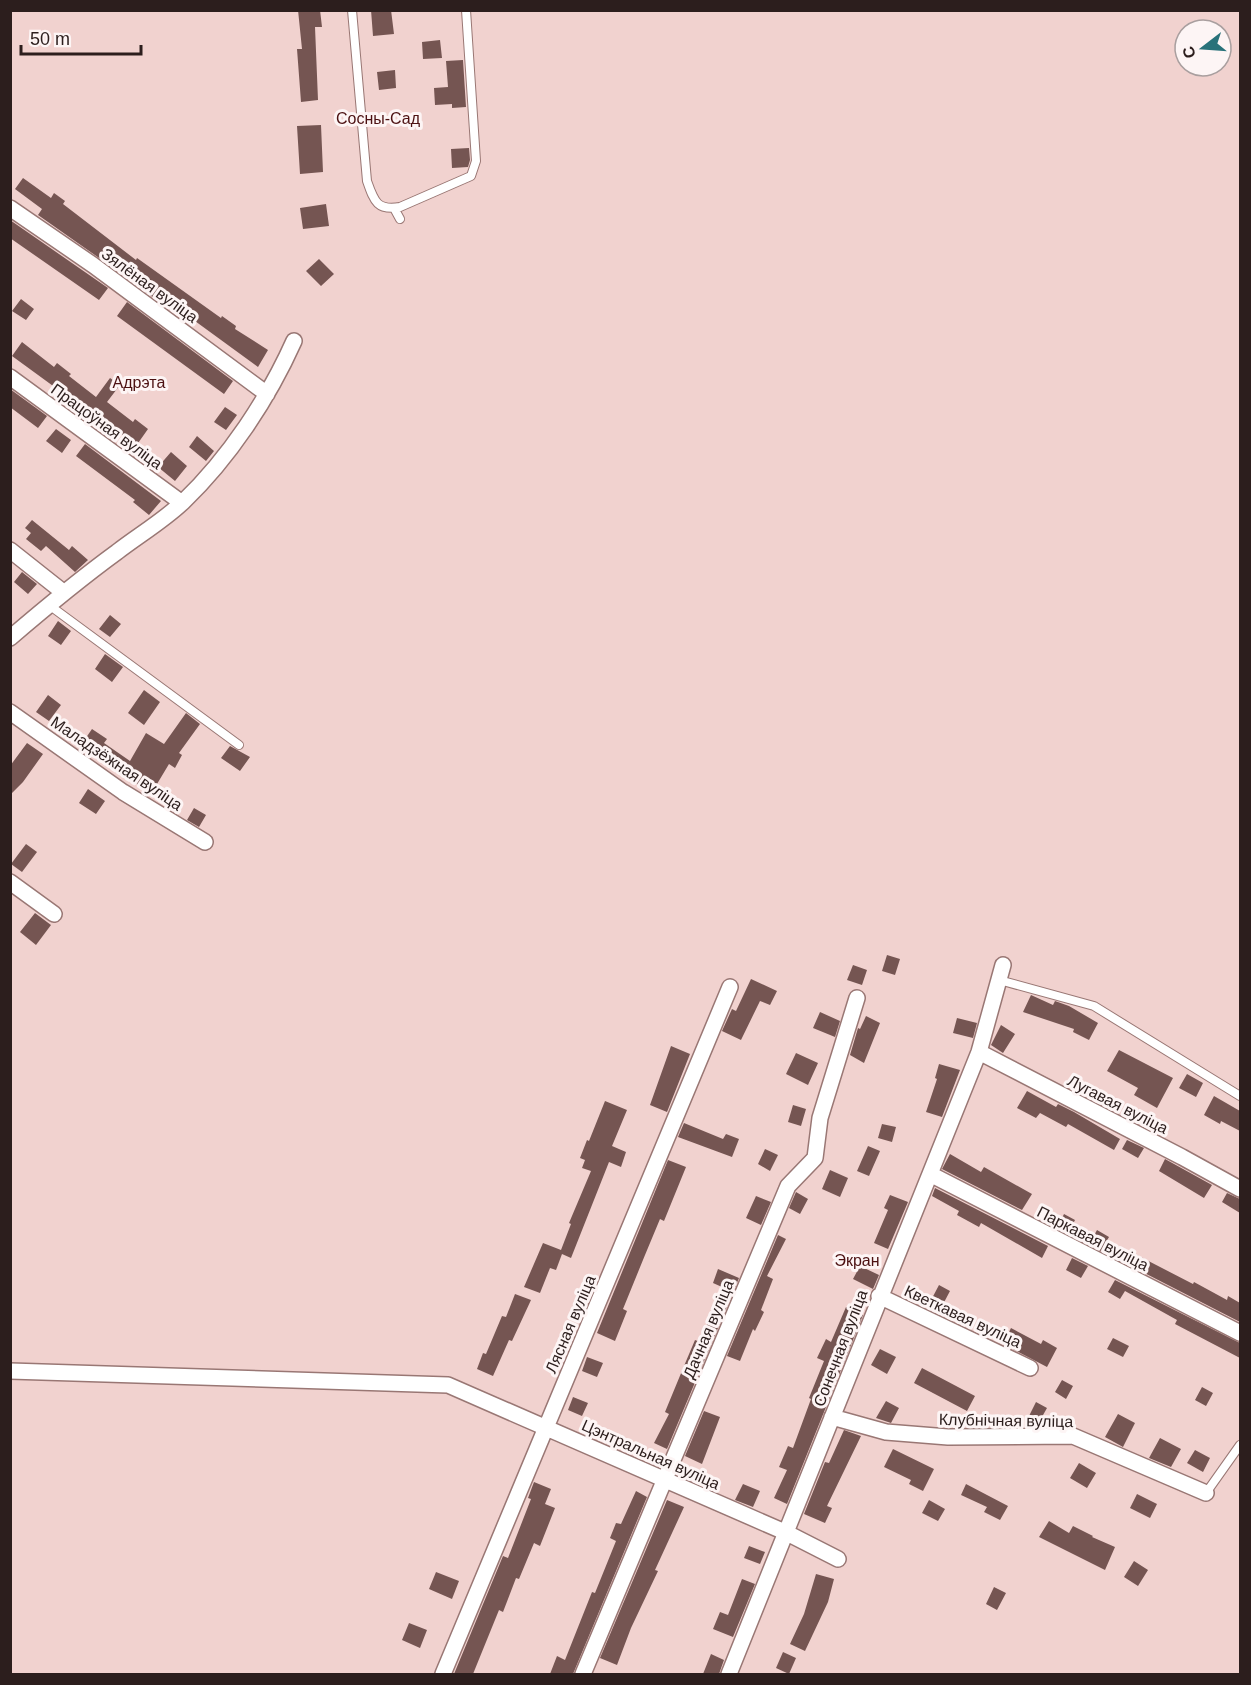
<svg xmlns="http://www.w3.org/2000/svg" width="1251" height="1685" viewBox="0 0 1251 1685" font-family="Arial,sans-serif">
<rect width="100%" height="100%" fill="#fdf5f5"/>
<!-- green -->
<path fill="#f1d2cf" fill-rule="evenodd" d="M11,11H1240V1674H11ZM1185,30H1221V66H1185Z"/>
<!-- building -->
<path fill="#755552" d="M298,10H320L322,27H315L318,100L301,102L297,49H302Z
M371,10H391L394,34L373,36Z
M440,40L442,58L423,59L422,42Z
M463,60L466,107L452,108V104L435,105L434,88L448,87L446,61Z
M395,70L396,88L379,90L377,72Z
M321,125L323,172L300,174L297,126Z
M469,148L470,160L468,167L452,168L451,149Z
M23,178L51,198L54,193L65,201L63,204L136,260L137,258L221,318L222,316L236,326L235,329L268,350L258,367L184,313L182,315L151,296L138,286L140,284L120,270L119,272L38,215L42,209L15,189Z
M326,204L329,226L303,229L300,208Z
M10,220L108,288L99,300L10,238Z
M319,259L334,274L321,286L306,271Z
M21,299L34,309L26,320L12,311Z
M127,302L233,381L224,394L117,316Z
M22,342L54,367L57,363L71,374L69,376L96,397L110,378L120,385L107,402L133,422L135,419L148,429L136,446L104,421L102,423L95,417L94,419L85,412L86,410L12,356Z
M10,389L47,416L38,428L10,407Z
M225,407L237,415L226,430L214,422Z
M56,429L71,440L62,453L46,441Z
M197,436L214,451L206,461L189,447Z
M85,444L161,501L149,515L133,502L135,500L76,456Z
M171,452L187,466L175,481L158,467Z
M32,520L69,550L72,546L88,560L75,572L46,546L41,551L26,539L31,533L25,528Z
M22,572L37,584L28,594L14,582Z
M110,615L121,624L110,637L99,629Z
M58,621L71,631L61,645L48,636Z
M105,654L123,667L112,682L95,669Z
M144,690L160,702L144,725L128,713Z
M48,695L61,705L49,721L36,712Z
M186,713L200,724L179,753L182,755L175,768L169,764L151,794L81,745L92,729L107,739L104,743L130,761L146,733L164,744Z
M27,743L43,754L23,782L10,795V766Z
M230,746L250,757L240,771L221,758Z
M88,789L105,801L96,814L79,803Z
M194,808L206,815L199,827L187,820Z
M26,844L37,852L22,872L11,864Z
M35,913L51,925L36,945L20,932Z
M887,955L900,959L895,975L882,971Z
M853,965L867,970L862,985L847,980Z
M751,979L777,991L770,1005L760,1001L741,1040L722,1031L732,1009L736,1011Z
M1031,995L1053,1005L1055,1001L1069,1006L1098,1023L1089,1040L1073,1032L1074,1029L1023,1012Z
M820,1012L840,1021L835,1037L813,1028Z
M866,1016L880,1023L864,1063L850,1055L858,1028L860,1029Z
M957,1018L977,1023L973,1038L953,1033Z
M1001,1025L1015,1034L1003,1053L991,1045Z
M671,1046L690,1054L667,1112L650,1105Z
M1119,1050L1173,1078L1157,1108L1134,1095L1138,1088L1107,1071Z
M796,1053L818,1063L808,1085L786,1074Z
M939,1064L960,1070L942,1117L926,1112L937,1079L935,1078Z
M1187,1074L1203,1083L1196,1097L1179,1088Z
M1027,1091L1056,1107L1058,1104L1074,1112L1120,1139L1114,1150L1068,1124L1066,1127L1040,1113L1036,1118L1017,1108Z
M1214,1096L1240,1111V1131L1221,1121L1220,1124L1204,1115Z
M605,1101L627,1110L612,1146L626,1152L621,1167L609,1162L571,1258L562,1254L556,1270L550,1268L540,1293L524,1287L543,1243L561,1250L571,1224L569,1223L591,1171L582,1168L585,1160L580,1158L587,1140L589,1141Z
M793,1105L806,1109L801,1126L788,1122Z
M684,1123L723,1139L726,1134L739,1139L732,1157L678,1137Z
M882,1124L896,1127L892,1142L878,1138Z
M1127,1140L1144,1148L1138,1158L1122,1149Z
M868,1146L880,1151L869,1176L857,1171Z
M765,1149L778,1155L770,1171L758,1164Z
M950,1154L981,1172L984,1167L1032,1194L1022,1210L942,1169Z
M1165,1159L1212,1185L1204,1198L1159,1171Z
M668,1160L686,1167L664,1221L660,1219L645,1255L623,1309L627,1311L615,1341L597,1333Z
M830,1170L848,1178L840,1197L822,1189Z
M935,1188L1048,1246L1042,1258L981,1223L979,1227L957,1215L959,1211L932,1196Z
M796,1192L808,1199L800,1214L789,1208Z
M1227,1193L1240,1199V1213L1222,1202Z
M890,1195L908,1202L888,1249L874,1243L888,1210L884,1208Z
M756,1196L771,1202L761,1225L746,1218Z
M1064,1214L1075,1220L1068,1234L1057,1228Z
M1097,1230L1109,1237L1101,1251L1089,1245Z
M778,1235L786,1239L767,1276L773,1279L761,1310L764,1312L755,1331L753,1329L740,1361L727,1356Z
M1131,1252L1193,1284L1194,1282L1227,1300L1228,1296L1240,1303V1322L1125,1263Z
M1072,1258L1088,1266L1081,1278L1066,1270Z
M860,1266L879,1275L873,1289L853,1279Z
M718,1269L739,1278L667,1449L654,1443L669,1414L665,1412L684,1366L695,1340L700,1342L722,1287L713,1283Z
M1115,1280L1240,1343V1358L1175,1324L1177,1320L1125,1291L1120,1299L1108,1292Z
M939,1285L950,1291L940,1310L929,1304Z
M515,1294L531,1300L512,1341L509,1340L493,1376L477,1369L483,1353L486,1354L502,1316L506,1317Z
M846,1307L863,1315L787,1504L774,1498L787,1470L779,1467L788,1446L793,1448L811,1399L809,1398L824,1361L817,1358L826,1339L831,1342Z
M1011,1328L1041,1344L1043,1340L1057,1348L1047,1367L1003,1344Z
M1113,1338L1129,1346L1123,1357L1107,1349Z
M880,1349L896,1357L887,1374L871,1365Z
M587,1357L603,1363L597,1377L582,1371Z
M922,1368L975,1396L967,1411L914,1383Z
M1062,1380L1073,1386L1066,1399L1055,1392Z
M1202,1387L1213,1393L1206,1406L1195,1400Z
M573,1397L588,1403L582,1416L568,1410Z
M886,1401L899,1408L891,1423L876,1418Z
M1036,1402L1047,1408L1038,1424L1028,1418Z
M704,1411L720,1417L702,1464L685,1456Z
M1118,1414L1135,1423L1123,1447L1105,1437Z
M844,1430L861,1436L827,1506L832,1508L825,1523L804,1514L825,1462L829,1463Z
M1160,1438L1181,1449L1171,1467L1149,1458Z
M893,1449L934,1469L923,1491L909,1484L911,1480L884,1467Z
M1195,1450L1210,1458L1203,1472L1187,1463Z
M1079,1463L1096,1473L1087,1488L1070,1478Z
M534,1482L551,1489L545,1504L555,1508L540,1546L534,1543L519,1579L516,1578L503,1612L499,1610L473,1674H454L503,1556L508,1558L531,1499L528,1498Z
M743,1484L760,1491L753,1507L735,1500Z
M966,1484L1008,1506L1000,1520L984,1512L987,1507L961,1495Z
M636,1491L647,1497L573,1674H550L557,1656L565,1660L592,1592L595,1593L616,1541L610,1538L616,1523L621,1524Z
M1137,1494L1157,1504L1150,1518L1130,1508Z
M667,1500L684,1507L655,1570L658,1571L631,1628L617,1665L600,1658Z
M929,1500L945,1509L938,1521L922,1513Z
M1049,1521L1069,1533L1073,1526L1093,1536L1092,1537L1115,1547L1105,1570L1039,1537Z
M749,1546L765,1552L760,1564L744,1558Z
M1134,1561L1148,1570L1138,1586L1124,1577Z
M436,1572L459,1581L452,1599L429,1589Z
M816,1574L834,1579L828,1602L805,1651L790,1644L804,1614Z
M742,1579L755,1584L733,1637L713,1629L720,1612L728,1615Z
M994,1587L1006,1593L997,1610L986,1604Z
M409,1623L427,1630L420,1648L402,1640Z
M783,1652L796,1658L789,1674L776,1668Z
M711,1654L724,1660L719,1674H703Z"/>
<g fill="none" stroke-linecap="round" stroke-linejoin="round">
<!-- service casing -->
<g stroke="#997774" stroke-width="10">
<path id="service" d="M352,10L367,181C374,201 377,211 400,207L471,176L476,161L466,10
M394,208L400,219
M49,605L239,745
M999,980L1094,1006L1240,1096
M1206,1493L1240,1445"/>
</g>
<!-- minor casing -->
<g stroke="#997774" stroke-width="18">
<path id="minor" d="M10,208L93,265L267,394
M10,377L182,503
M10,550L63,592
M10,638C45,608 80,579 117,552C139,535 163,521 183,502C229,458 268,399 294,341
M10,712L123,792L205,842
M10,882L54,914
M979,1052L1182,1157L1240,1189
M930,1174L1240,1333
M879,1296L1030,1368
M10,1371L448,1385L787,1533L838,1559
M832,1417L886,1432L948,1437L1073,1436L1206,1493
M443,1674L730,987
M583,1674L788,1186L815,1158L820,1118L857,998
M729,1674L979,1052L1003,965"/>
</g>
<!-- service -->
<use href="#service" stroke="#fff" stroke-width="8"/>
<!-- minor -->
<use href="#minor" stroke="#fff" stroke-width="15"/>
</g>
<g text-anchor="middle" stroke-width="6" stroke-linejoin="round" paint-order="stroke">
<!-- park labels -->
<g font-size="16" fill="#4c1112" stroke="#fdf5f5">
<text x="378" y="124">Сосны-Сад</text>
<text x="139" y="388">Адрэта</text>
<text x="857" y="1266">Экран</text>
</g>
<!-- street labels -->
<g font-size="16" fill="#2c1e1d" stroke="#fdf5f5">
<text transform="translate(150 285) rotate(36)" y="6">Зялёная вуліца</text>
<text transform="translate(107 426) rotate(36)" y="6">Працоўная вуліца</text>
<text transform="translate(117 763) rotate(34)" y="6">Маладзёжная вуліца</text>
<text transform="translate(1118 1104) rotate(27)" y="6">Лугавая вуліца</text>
<text transform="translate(1093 1238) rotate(27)" y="6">Паркавая вуліца</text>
<text transform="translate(963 1316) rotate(25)" y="6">Кветкавая вуліца</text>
<text transform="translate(570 1324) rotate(-67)" y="6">Лясная вуліца</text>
<text transform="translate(708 1329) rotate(-67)" y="6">Дачная вуліца</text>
<text transform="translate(840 1348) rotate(-69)" y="6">Сонечная вуліца</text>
<text transform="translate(1006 1420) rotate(1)" y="6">Клубнічная вуліца</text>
<text transform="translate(651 1454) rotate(24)" y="6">Цэнтральная вуліца</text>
</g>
</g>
<!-- border -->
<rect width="1251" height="1685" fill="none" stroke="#2c1e1d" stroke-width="24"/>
<!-- north arrow -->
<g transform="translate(1203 48) rotate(253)"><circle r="28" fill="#fdf5f5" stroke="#a99f9f" stroke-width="1.5"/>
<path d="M0-4.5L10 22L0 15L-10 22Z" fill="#29727a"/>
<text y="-9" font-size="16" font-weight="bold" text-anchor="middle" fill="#2c1e1d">С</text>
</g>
<!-- scale -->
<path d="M21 45v9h120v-9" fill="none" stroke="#2c1e1d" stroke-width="3"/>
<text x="30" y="45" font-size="18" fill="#2c1e1d" stroke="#fdf5f5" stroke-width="4.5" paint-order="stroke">50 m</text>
</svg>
